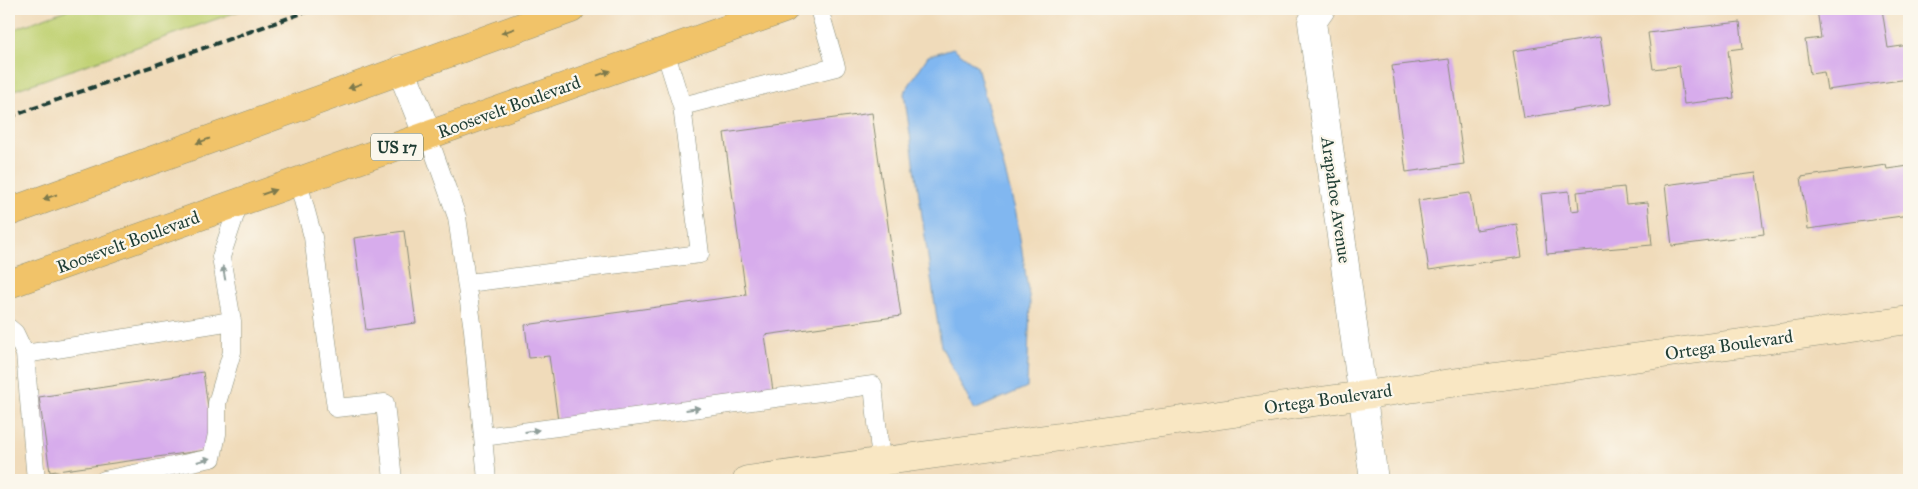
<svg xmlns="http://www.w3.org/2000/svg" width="1918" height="489" viewBox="0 0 1918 489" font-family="'IM FELL Great Primer',serif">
<rect width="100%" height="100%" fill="#fbf7ec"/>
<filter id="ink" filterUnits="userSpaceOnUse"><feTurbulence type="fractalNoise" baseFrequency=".02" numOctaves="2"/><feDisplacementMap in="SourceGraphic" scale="10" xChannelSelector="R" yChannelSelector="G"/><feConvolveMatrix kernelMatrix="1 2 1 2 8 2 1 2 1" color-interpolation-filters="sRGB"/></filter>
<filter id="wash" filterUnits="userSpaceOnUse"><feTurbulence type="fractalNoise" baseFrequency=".0096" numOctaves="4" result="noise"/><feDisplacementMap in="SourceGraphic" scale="20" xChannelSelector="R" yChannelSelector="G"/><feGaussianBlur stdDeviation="1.12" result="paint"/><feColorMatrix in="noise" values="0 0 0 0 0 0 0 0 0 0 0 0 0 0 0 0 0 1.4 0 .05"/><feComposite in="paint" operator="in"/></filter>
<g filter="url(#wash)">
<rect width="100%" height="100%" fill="#f0dbba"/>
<!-- green -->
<path fill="#c1d275" stroke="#708854" d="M69,9H245L9,92V31Z"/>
<!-- water -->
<path fill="#81b7f0" stroke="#507a92" d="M953,48L977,66L1016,213L1030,302L1027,387L974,410L941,346L904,93L928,56Z"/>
<g id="blocks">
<!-- building -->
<path fill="#d7acec" d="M1817,9H1882L1888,48L1909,45V79L1827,90L1824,72L1810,74L1805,40L1821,38Z
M1740,22L1743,48L1728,50L1734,98L1684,104L1679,66L1653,69L1648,33Z
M1600,37L1611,104L1524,118L1513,51Z
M1449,59L1464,164L1406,172L1392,66Z
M872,113L901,316L765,335L773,391L558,421L549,356L529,358L525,325L746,295L724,133Z
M1886,165L1887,169L1909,166V215L1808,229L1801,177Z
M1756,173L1764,234L1672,246L1665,185Z
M1624,187L1626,204L1648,202L1652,245L1547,254L1541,194L1569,191L1571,211L1579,210L1577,192Z
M1470,193L1476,230L1517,224L1522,257L1429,270L1418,200Z
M404,231L416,323L366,330L354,238Z
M203,372L214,449L50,472L39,397Z"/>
</g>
</g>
<g filter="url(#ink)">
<use href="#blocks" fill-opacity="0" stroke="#888c77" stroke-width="1"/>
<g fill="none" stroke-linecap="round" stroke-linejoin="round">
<!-- service casing -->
<g stroke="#888c77" stroke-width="19">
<path id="service" d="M665,51L682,106L836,67L819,9
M428,136L457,217L473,330L487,480
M298,182L313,237L336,408L385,403L393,480
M468,283L700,254L682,106
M9,328L15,333L25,354L232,321
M25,354L36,480
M483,437L873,385L881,461
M104,480L212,458L217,434V403L232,352V321L221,257L239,203"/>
</g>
<!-- minor casing -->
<g stroke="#888c77" stroke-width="29">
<path id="minor" d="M1321,9L1312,22L1374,480
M401,69L428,136"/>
</g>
<!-- secondary casing -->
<g stroke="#888c77" stroke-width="29">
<path id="secondary" d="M747,480L1909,320"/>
</g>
<!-- trunk casing -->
<g stroke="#888c77" stroke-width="29">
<path id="trunk" d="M9,212L571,9
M9,284L784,9"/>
</g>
<!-- service -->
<use href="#service" stroke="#fff" stroke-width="18"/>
<!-- minor -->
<use href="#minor" stroke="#fff" stroke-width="28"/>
<!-- secondary -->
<use href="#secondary" stroke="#f9e7c3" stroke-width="28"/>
<!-- trunk -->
<use href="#trunk" stroke="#f1c369" stroke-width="28"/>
<!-- rail -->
<path stroke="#1f3d34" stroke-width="4" stroke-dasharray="8 4" stroke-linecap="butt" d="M9,117L314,9"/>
</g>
<!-- one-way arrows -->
<defs><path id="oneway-solid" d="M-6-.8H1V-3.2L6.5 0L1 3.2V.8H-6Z" transform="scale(1.25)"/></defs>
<g fill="#7d794c">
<use href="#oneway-solid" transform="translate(508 31) rotate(160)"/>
<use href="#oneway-solid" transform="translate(604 73) rotate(-20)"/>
<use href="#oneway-solid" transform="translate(355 86) rotate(160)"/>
<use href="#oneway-solid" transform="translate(203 141) rotate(160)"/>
<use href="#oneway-solid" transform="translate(269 192) rotate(-19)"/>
<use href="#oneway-solid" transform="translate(50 197) rotate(160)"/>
</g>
<g fill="#8f9e9a">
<use href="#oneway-solid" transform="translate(224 273) rotate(-100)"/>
<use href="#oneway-solid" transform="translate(693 409) rotate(-8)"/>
<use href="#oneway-solid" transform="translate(532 431) rotate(-8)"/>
<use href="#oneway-solid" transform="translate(204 460) rotate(-15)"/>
</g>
</g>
<g text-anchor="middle" stroke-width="4.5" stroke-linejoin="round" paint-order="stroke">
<!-- shield labels -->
<rect fill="#fbf7ec" stroke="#61756b" stroke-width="1" x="371" y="133.5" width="52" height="27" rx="4"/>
<g font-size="16" font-weight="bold" fill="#1f3d34">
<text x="397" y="153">US 17</text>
</g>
<!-- street labels -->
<g font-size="18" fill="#1f3d34" stroke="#fbf7ec">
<text transform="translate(509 107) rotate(-20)" y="6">Roosevelt Boulevard</text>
<text transform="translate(1336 200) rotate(82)" y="6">Arapahoe Avenue</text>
<text transform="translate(128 242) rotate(-20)" y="6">Roosevelt Boulevard</text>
<text transform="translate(1729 345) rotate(-8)" y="6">Ortega Boulevard</text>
<text transform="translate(1328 399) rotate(-8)" y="6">Ortega Boulevard</text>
</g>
</g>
<!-- margin -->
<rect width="1918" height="489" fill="none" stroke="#fbf7ec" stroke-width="30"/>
</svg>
